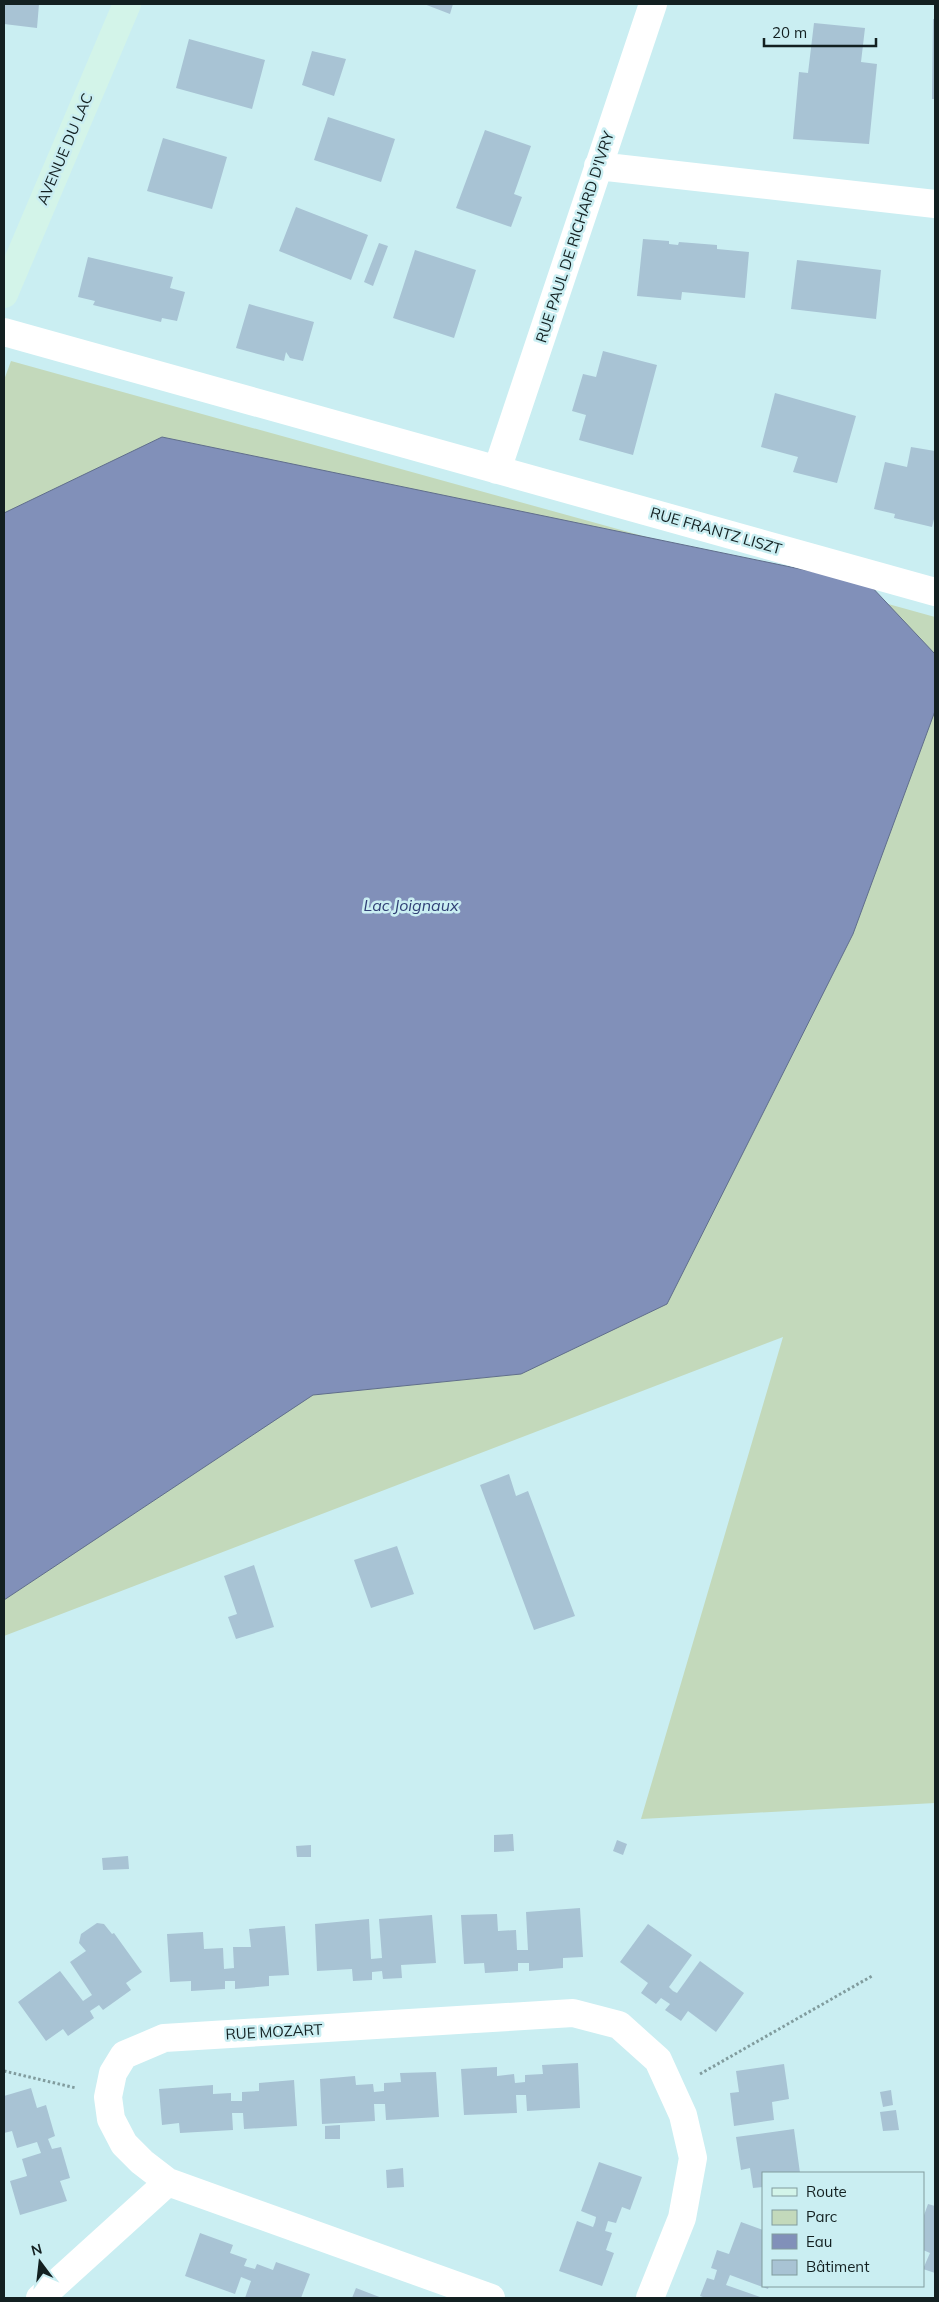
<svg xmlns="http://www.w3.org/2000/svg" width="939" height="2302" viewBox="0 0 939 2302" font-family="Mulish,sans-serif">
<rect width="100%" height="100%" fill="#caeef2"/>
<!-- green -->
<path fill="#c3d9bb" d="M11,361L935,617V1803L641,1819L783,1337L4,1636V380Z"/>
<!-- water -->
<path fill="#8190b9" stroke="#606e8b" d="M162,437L868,583L935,654V711L853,934L667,1304L521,1374L313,1395L4,1600V513Z"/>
<!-- building -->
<path fill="#a8c3d4" d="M5,4H39L37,28L4,24Z
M424,4H453L450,14Z
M933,19H935V99H932Z
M814,23L865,28L861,62L877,64L869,144L793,139L799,72L808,73Z
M189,39L265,60L252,109L176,88Z
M312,51L346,59L334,96L302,85Z
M328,117L395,139L381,182L314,160Z
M485,130L531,146L514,194L522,197L511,227L456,208Z
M163,138L227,157L212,209L147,191Z
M296,207L368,235L351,280L279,251Z
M643,239L669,241V244L678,245L679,242L717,245V249L749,252L745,298L682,292L681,300L637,296Z
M379,243L388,246L373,286L364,282Z
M415,250L476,270L454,338L393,318Z
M88,257L173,277L170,288L185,292L177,321L162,318L161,322L93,305L95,301L78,297Z
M797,260L881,270L876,319L791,309Z
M249,304L314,322L303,361L290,358L286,352L284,361L236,348Z
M603,351L657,365L633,455L579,440L586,415L572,411L583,374L596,377Z
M775,393L856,416L837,483L793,472L798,457L761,447Z
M911,447L935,451V515L932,527L894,518L895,514L874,509L885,462L907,467Z
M509,1474L516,1496L528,1491L575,1616L534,1630L480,1485Z
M397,1546L414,1594L371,1608L354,1560Z
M254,1565L274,1627L236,1639L228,1617L237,1614L224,1576Z
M513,1834L514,1851L494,1852V1835Z
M617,1840L627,1844L623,1855L613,1851Z
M311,1845V1857H297L296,1846Z
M128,1856L129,1869L103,1870L102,1858Z
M580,1908L583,1957L563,1958V1968L529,1971V1963H518V1971L485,1973L484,1963L464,1964L461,1915L497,1914L498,1931L516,1930L517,1950H528L526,1912Z
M432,1915L436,1963L401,1965L402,1978L383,1979L382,1971L372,1972V1980L353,1981L352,1969L317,1971L315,1924L369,1919L371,1959L382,1958L379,1919Z
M97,1923L104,1924L112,1934L114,1933L142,1972L126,1983L131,1990L103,2010L99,2005L90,2011L94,2018L68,2036L63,2029L46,2041L18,2002L60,1971L83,2001L92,1995L70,1962L86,1951L79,1943L81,1934Z
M648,1924L692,1955L669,1987L673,1991L677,1993L700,1961L744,1993L716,2032L688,2011L681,2021L665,2010L670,2004L661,1998L656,2004L641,1993L648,1983L620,1962Z
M285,1926L289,1975L269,1976V1986L235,1989V1981H225V1989L191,1991V1981L170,1982L167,1934L203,1932L204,1949L223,1948L224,1969L234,1968L233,1947H251L249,1929Z
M578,2063L580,2108L527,2111L526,2095H516L517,2113L464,2115L461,2069L497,2067V2076L514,2074L515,2083L525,2082V2075L543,2074L542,2065Z
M784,2064L789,2099L772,2102L774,2120L734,2126L730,2093L739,2092L736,2071Z
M436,2072L439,2117L386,2120L385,2104H374L375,2121L322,2124L320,2079L355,2076L356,2085L373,2084L374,2092L384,2091V2083L401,2082L400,2073Z
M294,2080L297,2126L244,2129L243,2113H232L233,2130L180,2133L179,2123L162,2125L159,2089L213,2085V2094L231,2093V2101H242V2092L259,2091V2083Z
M31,2088L37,2108L46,2105L55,2136L48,2139L52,2149L61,2147L70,2178L60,2181L67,2201L20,2215L10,2181L27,2176L22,2159L41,2153L37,2142L17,2148L12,2131L4,2133V2096Z
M891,2090L893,2105L883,2107L880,2092Z
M896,2110L899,2130L883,2131L880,2112Z
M340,2125V2139H325V2126Z
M794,2129L800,2173H763V2187L753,2188L750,2168L741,2170L736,2137Z
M599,2162L642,2177L630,2210L622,2207L616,2223L608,2221L605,2231L612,2233L606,2250L614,2253L602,2286L559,2271L577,2221L593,2227L595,2222L596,2217L581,2211Z
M403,2168L404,2187L387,2188L386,2170Z
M928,2204L935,2206V2273L923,2269L930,2253L923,2250V2218Z
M741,2222L763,2230V2286H769L768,2289L730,2275L726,2285L763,2298H706L700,2296L707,2278L714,2280L717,2270L711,2268L717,2250L729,2254Z
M200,2233L233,2245L230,2253L247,2259L244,2266L255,2269L257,2264L273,2270L276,2262L310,2274L301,2298H245L251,2281L241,2277L235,2294L185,2276Z
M356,2288L382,2298H352Z"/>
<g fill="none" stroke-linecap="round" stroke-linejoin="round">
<!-- path -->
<path stroke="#819c9e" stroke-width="3" stroke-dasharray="2.5 2.5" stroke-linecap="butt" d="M4,2071L76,2088
M700,2074L872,1976"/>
<!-- minor -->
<path stroke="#fff" stroke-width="28" d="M598,166L935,204
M4,332L935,592
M497,470L653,4
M40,2298L168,2182
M491,2298L168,2182L142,2162L124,2144L111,2119L108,2097L113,2073L124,2055L164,2038L573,2013L619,2025L658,2060L683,2115L693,2158L682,2218L650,2298"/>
<!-- secondary -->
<path stroke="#d3f4e9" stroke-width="28" d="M4,294L127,4"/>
</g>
<g text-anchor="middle" stroke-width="5" stroke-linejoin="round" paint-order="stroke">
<!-- street labels -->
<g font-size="15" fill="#132021" stroke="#caeef2">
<text transform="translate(65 149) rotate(-67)" y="5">AVENUE DU LAC</text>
<text transform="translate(575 237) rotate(-72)" y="5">RUE PAUL DE RICHARD D'IVRY</text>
<text transform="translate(716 531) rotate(16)" y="5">RUE FRANTZ LISZT</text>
<text transform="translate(274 2032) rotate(-3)" y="5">RUE MOZART</text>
</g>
<!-- water labels -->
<g font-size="16" font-style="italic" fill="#314076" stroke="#caeef2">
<text x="411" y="911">Lac Joignaux</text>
</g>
</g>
<!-- border -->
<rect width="939" height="2302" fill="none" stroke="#132021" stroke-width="10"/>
<!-- legend -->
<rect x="762" y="2172" width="162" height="115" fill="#caeef2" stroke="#819c9e"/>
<rect x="772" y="2188" width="25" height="8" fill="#d3f4e9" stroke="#819c9e"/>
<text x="806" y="2197" font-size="15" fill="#132021">Route</text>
<rect x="772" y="2210" width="25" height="15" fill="#c3d9bb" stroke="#819c9e"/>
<text x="806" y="2222" font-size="15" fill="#132021">Parc</text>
<rect x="772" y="2234" width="25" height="15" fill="#8190b9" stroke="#819c9e"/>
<text x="806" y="2247" font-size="15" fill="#132021">Eau</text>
<rect x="772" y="2260" width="25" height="15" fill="#a8c3d4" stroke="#819c9e"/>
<text x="806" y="2272" font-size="15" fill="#132021">Bâtiment</text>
<!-- north arrow -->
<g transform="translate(40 2262) rotate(345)" stroke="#caeef2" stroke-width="4" paint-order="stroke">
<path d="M0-4L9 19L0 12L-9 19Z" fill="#132021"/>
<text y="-8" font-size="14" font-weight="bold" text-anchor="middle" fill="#132021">N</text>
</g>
<!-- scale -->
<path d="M764 38v8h112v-8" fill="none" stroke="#132021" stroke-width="2.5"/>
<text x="772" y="38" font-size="15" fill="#132021" stroke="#caeef2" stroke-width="4" paint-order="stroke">20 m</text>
</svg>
